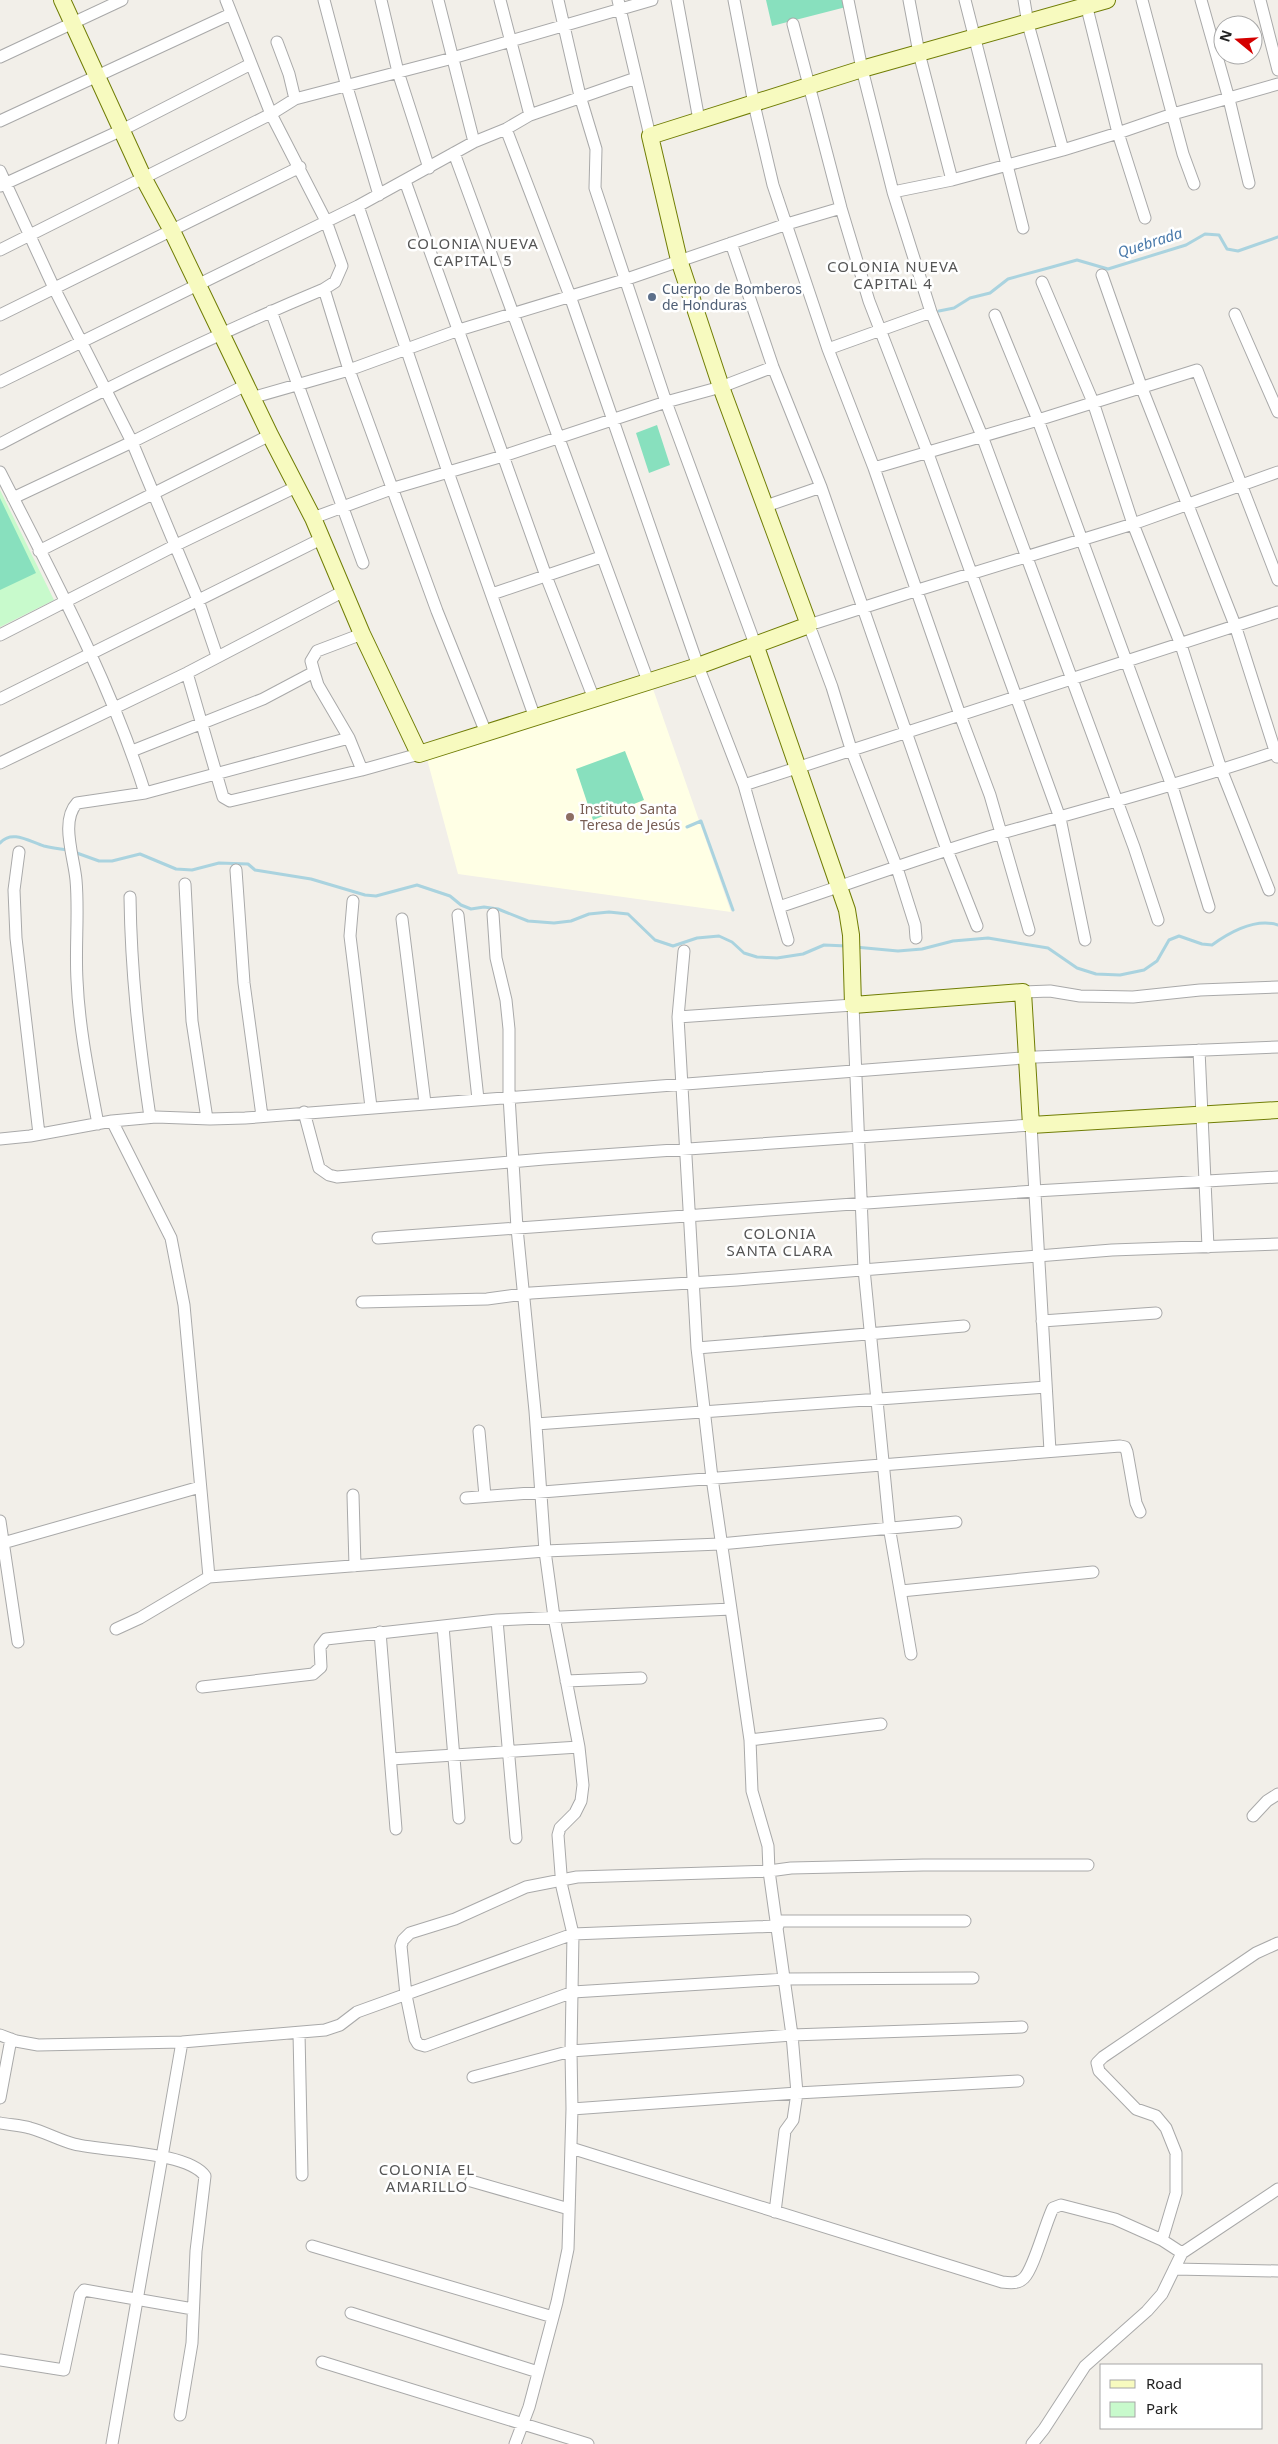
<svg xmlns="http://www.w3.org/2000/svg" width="1278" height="2444" viewBox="0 0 1278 2444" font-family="'Noto Sans',sans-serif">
<rect width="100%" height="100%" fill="#f2efe9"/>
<!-- education -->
<path fill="#ffffe5" d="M652,686L731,912L458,874L427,759Z"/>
<!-- park -->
<path fill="#c8facc" d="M0,490L54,600L0,627Z"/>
<!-- pitch -->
<path fill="#88e0be" d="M766,0H844L846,7L772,26Z
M657,425L670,465L649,473L636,433Z
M0,498L36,573L0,590Z
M625,751L644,800L593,820L576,769Z"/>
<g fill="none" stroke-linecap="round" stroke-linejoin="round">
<!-- stream -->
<path stroke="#aad3df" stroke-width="3" d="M939,311L954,308L970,298L990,293L1008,279L1052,267L1077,260L1108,269L1186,245L1205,234L1219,235L1227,249L1238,251L1278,237
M687,827L701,821L733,910
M0,843C12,829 30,842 44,846C52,848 60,849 68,850
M74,852L99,861H112L140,854L176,869L192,870L219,863L248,864L255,870L311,879L365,895L376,896L417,885L450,896L461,905L471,909L484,907L498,909L528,921L554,923L571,921L589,914L609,912L628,914L655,940L673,946L697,938L719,936L732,942L744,953L757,957L777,958L803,954L824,945L847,946
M855,947L898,951L922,949L953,941L988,938L1048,948L1077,968L1096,974L1120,975L1144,970L1157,961L1169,940L1179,936L1202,944L1212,945C1230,932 1256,918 1278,925"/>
<!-- street casing -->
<g stroke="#a9a9a9" stroke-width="13">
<path id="street" d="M226,0L271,114L326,221L342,266L335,282L324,289L349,370L437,611L486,733
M324,0L347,87L379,195
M381,0L398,72L429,168
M438,0L474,142
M500,0L530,115
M558,0L580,96L596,149L595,188L666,402L755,644
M618,0L650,136
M677,0L699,120
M734,0L754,104L773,185L828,349L874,468L960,715L990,795L1029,930
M848,0L862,69L893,192L931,312L982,436L1134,847L1158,920
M909,0L919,53L952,180
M965,0L1023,228
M1024,0L1028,24L1063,150
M1085,0L1118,133L1145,218
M1142,0L1183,154L1194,184
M1201,0L1229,99L1249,183
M1260,0L1278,70
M793,24L841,208L869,301L927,451L1060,818L1085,940
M277,42L289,74L295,99
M0,57L122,0
M0,121L231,14
M506,129L570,296L698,666L744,785L788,940
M454,153L648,681
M0,171L54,288L132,442L198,600L217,656
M405,181L546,576L594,699
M0,186L122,130L251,64
M893,192L952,180L1063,150L1118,133L1173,114L1278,84
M358,206L448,472L535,718
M731,243L773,367L821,487L947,850L977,926
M0,250L271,114L295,99L449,59L652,0
M1102,275L1141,386L1235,625L1277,757
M1042,282L1093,402L1133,524L1181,645L1221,769L1269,890
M271,311L363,563
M1235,314L1278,412
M0,315L300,167
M995,315L1038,420L1172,786L1209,907
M828,349L931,312
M0,382L358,206L474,142L506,129L530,115L636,78
M251,398L349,370L459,330L624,280L787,224L841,208
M0,444C106,388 213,335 324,289
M874,468L1038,420L1197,370L1278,580
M0,472C53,576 110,681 145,793
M13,498L132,442L246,385
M766,506L821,487
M313,518L394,488L503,456L666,402L721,387L773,367
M39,551L270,435
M492,594L601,557
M0,635L174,546L298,486
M314,672L311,661L317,651L362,634
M187,673L223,797L230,801L362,770L419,754
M0,699L321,539
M132,751L263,699L314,672L318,685L349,738L362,770
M0,763L187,673L344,591
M744,785L1278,612
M19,852L14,890L16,938L39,1134
M236,870L244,983L262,1116
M185,884L192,1021L207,1119
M130,897C131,973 139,1042 150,1117
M353,901L350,936L371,1107
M779,907C854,882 927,855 1002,833C1095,807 1187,782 1278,751
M493,914L496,958L506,1000L509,1029V1096L517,1228L535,1411L545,1551L554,1617L579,1747L583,1785L581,1801L575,1813L560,1828L558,1835L562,1887L573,1934L571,2051L572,2109L568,2249L557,2302L529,2407L515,2444
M458,915L478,1099
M402,919L425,1103
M916,938L915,925L897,868L851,749L832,687L809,625L918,590L1133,524L1278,472
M684,951L678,1017L697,1348L712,1478L750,1740L752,1791L768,1846L769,1871L577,1877L526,1887L455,1919L410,1933L403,1940L401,1946L406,1995L415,2039L418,2044L425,2046L573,1992L785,1979L973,1978
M1023,992L1050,991L1080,996L1133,997L1200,990L1278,987
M678,1017L853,1005L864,1269L890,1532L911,1654
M1199,1050L1208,1247
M304,1112L319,1168L329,1175L337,1177L544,1159L1031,1125L1050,1451
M112,1121L171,1238L184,1305L209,1577L545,1551L720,1544L956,1522
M98,1124C89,1076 79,1028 77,980C75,947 79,913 76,880C74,857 60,821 77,803L145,793L349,738
M0,1139L30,1136L112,1121L156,1117L210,1119L245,1118L1036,1057L1278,1047
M378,1238L1035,1191L1278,1177
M362,1302L487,1299L531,1293L737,1280L1112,1250L1278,1244
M1042,1321L1156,1313
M697,1348L964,1326
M536,1424L1046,1387
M479,1431L485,1496
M353,1495L355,1566
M466,1498L1120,1446L1125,1447L1127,1452L1136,1503L1140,1512
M0,1521L18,1642
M3,1543L200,1487
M901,1591L1093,1572
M497,1620L516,1838
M443,1626L459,1818
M116,1629L140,1618L209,1577
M380,1632L396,1829
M566,1681L641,1678
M202,1687L313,1674L321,1667L320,1647L326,1639L497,1620L731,1609
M750,1740L881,1724
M391,1759L579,1747
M1253,1816L1267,1801L1278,1794
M777,1921H965
M299,2033L302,2175
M0,2035L16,2041L38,2045L182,2042L325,2030L340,2025L357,2012L573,1934L778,1926
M473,2077L571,2051L792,2035L1022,2027
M0,2098L11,2039
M572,2109L797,2093L1018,2081
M0,2123C10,2125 21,2125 30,2128C45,2132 59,2140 74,2144C105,2152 187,2151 205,2176L196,2251L192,2343L180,2415
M571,2148L1002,2282C1010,2283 1018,2284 1024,2278C1034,2268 1045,2224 1053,2208L1061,2205L1115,2219L1162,2240L1182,2253L1162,2294L1147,2311L1085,2366L1044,2429L1032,2444
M471,2181L569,2209
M775,2212L785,2131L793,2120L797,2093L792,2035L769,1871L791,1868L923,1865H1088
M1162,2240L1176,2193V2153L1166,2128L1156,2116L1136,2109L1099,2071L1097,2063L1103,2057L1256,1953L1278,1943
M312,2246L553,2317
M1182,2253L1278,2189
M1174,2269L1278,2271
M351,2313L538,2372
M0,2360L64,2370L80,2295L84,2290L193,2309
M322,2362L588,2444
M112,2444L182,2042"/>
</g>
<!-- secondary casing -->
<g stroke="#707d05" stroke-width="18">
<path id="secondary" d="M62,0L144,179L172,231L270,435L313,518L362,634L419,754L698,666L809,625L721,387L679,260L650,136L862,69L1107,0
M755,644L847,910L851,935L853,1005L1023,992L1031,1125L1278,1110"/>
</g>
<!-- street -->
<use href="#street" stroke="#fff" stroke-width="11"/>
<!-- secondary -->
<use href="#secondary" stroke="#f7fabf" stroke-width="16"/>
</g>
<!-- markers -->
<circle fill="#5c6f8a" stroke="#fff" stroke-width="2" cx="652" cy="297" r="5"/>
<circle fill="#8d6e63" stroke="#fff" stroke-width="2" cx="570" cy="817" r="5"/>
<g text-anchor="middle" stroke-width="5" stroke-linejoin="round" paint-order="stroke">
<!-- service labels -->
<g font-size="14" fill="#4e5e75" stroke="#fff" text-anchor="start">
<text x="662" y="294">Cuerpo de Bomberos<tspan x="662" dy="16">de Honduras</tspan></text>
</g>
<!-- education labels -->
<g font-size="14" fill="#785e54" stroke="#fff" text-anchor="start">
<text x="580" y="814">Instituto Santa<tspan x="580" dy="16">Teresa de Jesús</tspan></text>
</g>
<!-- water labels -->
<g font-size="15" font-style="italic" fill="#4a7aab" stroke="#fff">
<text transform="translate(1150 243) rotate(-18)" y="5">Quebrada</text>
</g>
<!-- neighbourhood labels -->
<g font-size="15" letter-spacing="1" fill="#555" stroke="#fff">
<text x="473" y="249">COLONIA NUEVA<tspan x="473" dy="17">CAPITAL 5</tspan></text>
<text x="893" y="272">COLONIA NUEVA<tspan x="893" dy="17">CAPITAL 4</tspan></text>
<text x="780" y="1239">COLONIA<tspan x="780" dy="17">SANTA CLARA</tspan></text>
<text x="427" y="2175">COLONIA EL<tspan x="427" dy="17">AMARILLO</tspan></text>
</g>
</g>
<!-- legend -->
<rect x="1100" y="2364" width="162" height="65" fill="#ffffff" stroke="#a7a7a7"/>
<rect x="1110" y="2380" width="25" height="8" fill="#f7fabf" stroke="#a7a7a7"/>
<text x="1146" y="2389" font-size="15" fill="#222222">Road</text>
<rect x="1110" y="2402" width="25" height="15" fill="#c8facc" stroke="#a7a7a7"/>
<text x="1146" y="2414" font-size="15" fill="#222222">Park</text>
<!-- north arrow -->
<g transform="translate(1238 40) rotate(288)"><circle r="24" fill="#ffffff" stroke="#a7a7a7"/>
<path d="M0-4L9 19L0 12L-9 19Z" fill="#d40000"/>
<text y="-8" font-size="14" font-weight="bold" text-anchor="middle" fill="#222222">N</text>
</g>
</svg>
